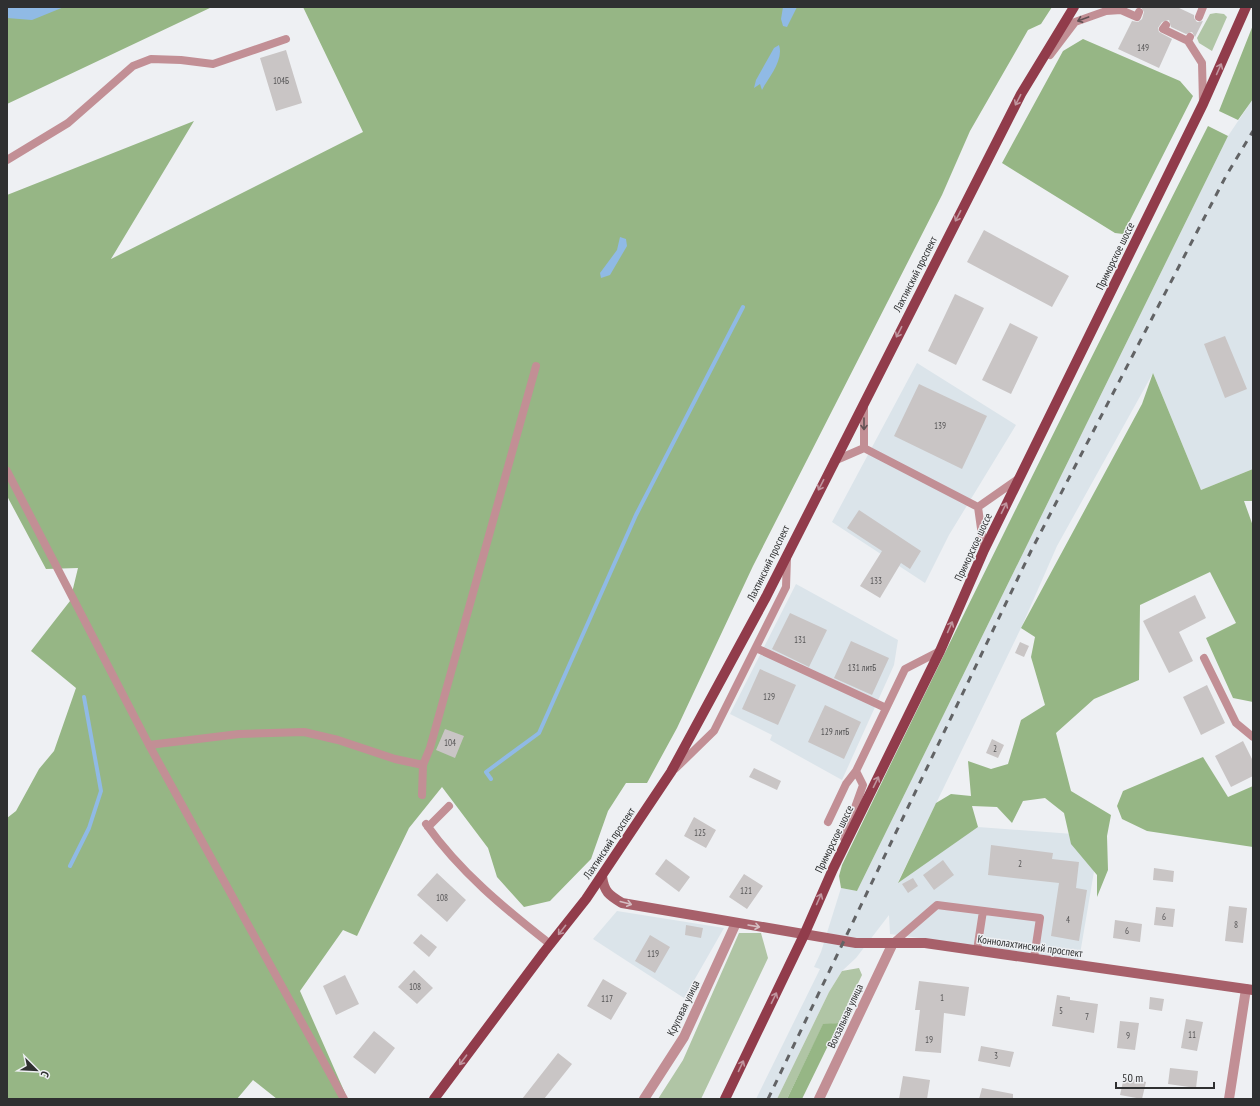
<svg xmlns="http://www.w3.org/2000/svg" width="1260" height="1106" viewBox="0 0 1260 1106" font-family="'PT Sans Narrow',sans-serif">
<rect width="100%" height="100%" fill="#eef0f3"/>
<!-- built -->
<path fill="#dbe4ea" d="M1253,99V469L1201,490L1153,373L1057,546L1021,628L898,882L978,827L1100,836L1079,960L890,934L889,915L856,958L842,971L829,992L777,1099H756L820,969L814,967L821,952L841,888L857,891L1228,136Z
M917,363L1016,425L949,535L925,583L832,522Z
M796,584L898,640L894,665L842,780L770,740L772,735L730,714Z
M617,911L724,928L684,998L593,939Z"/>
<!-- green -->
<path fill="#b0c5a5" d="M1216,13L1224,14L1227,17L1212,51L1199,43L1197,38L1210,14Z
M739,933H761L768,958L701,1099H658L683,1060Z
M859,968L862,975L839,1023L823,1025L787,1099H777L829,992L842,971Z"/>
<!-- forest -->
<path fill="#96b685" d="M7,7H212L7,104Z
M303,7H1052L1041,24L1028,30L970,131L942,195L753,566L677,728L647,783H626L608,811L591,859L550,901L524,907L497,877L488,848L442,787L409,828L357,936L343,930L300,991L345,1093L342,1099H277L253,1080L237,1099H7V818L16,811L39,769L54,751L76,688L31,651L70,601L78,568L46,569L7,496V195L194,121L111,259L363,132Z
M1253,25V99L1238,120L1219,111Z
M1083,39L1180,81L1193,96L1123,234L1115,233L1002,163L1063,51Z
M1208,126L1228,136L857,891L841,888L839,876L842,865C961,617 1084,371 1208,126Z
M1153,373L1201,490L1253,469V501H1244L1253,526V702L1233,698L1206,638L1236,623L1210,572L1140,605L1139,680L1094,699L1056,733L1071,791L1111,815L1107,836L1108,870L1097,897V875L1071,844L1064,813L1045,798L1023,801L1012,823L997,807L972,806L978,827L898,883L936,803L951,794L971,796L968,761L991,769L1008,764L1021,720L1045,705L1031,657L1035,637L1021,628L1142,404Z
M1203,757L1228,797L1253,786V847L1147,831L1122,819L1117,806L1123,791Z
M839,1023L802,1099H787L823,1024Z"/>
<!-- water -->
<path fill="#90bae5" d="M7,7H64L32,20L7,18Z
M783,7H797L787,27L783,26L781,19Z
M779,45C784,60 769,77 762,90L760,84L754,88L756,80L774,48Z
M620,237L626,239L627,246L610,275L601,278L600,273L617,250Z"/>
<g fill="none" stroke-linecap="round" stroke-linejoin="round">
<!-- stream -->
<path stroke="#90bae5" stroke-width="4" d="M491,779L486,772L539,733L636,515L743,307
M70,866L89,828L101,791L84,697"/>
</g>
<!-- building -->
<path fill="#c9c5c5" d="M1141,7H1177L1194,15V18L1197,22L1203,21L1195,37L1192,32L1186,34L1171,27L1169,20L1162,22L1158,28L1159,32L1172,39L1159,68L1118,49L1132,21L1138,22L1142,19L1144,12Z
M286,50L302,103L276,111L260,58Z
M984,230L1069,276L1052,307L967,262Z
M955,294L984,308L956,365L928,351Z
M1010,323L1038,337L1011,394L982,380Z
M1225,336L1247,389L1225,398L1204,344Z
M919,384L987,416L962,469L894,436Z
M859,510L921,551L910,569L901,563L880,598L860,586L882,551L847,528Z
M1195,595L1206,618L1179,632L1193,661L1169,673L1143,621Z
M790,613L827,630L809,667L772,649Z
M851,641L889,658L872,695L834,678Z
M1020,642L1029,646L1024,657L1015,653Z
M760,669L796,685L778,725L742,709Z
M1207,685L1225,723L1201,735L1183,697Z
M825,705L861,722L844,759L808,742Z
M445,729L464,736L455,758L436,750Z
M992,739L1004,745L998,758L986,753Z
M1243,741L1253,761V776L1231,787L1215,756Z
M754,768L781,781L777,790L749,777Z
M694,817L716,830L706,848L684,836Z
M991,845L1053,853L1052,859L1079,862L1076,888L1087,890L1079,941L1051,936L1059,883L988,875Z
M666,859L690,877L679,892L655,874Z
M943,860L954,875L934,890L923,875Z
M1154,868L1174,871L1173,882L1153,880Z
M437,873L466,900L447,922L417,895Z
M744,874L763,886L747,909L729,897Z
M913,878L918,886L908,893L902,884Z
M1229,906L1247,908L1243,943L1225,941Z
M1156,907L1175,909L1173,927L1154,925Z
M1115,920L1142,924L1140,942L1113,938Z
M686,925L703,928L701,938L685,935Z
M421,934L437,947L429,957L413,943Z
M650,935L670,947L655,973L635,961Z
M414,970L433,988L417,1004L398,987Z
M345,975L359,1004L336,1015L323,986Z
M603,979L627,993L611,1020L587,1006Z
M919,981L969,987L965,1016L944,1013L941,1053L915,1051L920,1010H915Z
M1057,995L1070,997V1000L1098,1004L1094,1033L1052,1026Z
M1150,997L1164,999L1162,1011L1149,1009Z
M1186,1019L1203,1022L1197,1051L1181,1048Z
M1120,1021L1139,1023L1135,1050L1117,1048Z
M374,1031L395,1048L375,1074L353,1057Z
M981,1046L1014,1052L1010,1067L978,1061Z
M558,1053L572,1064L544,1099H522Z
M1170,1068L1198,1071L1196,1088L1168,1084Z
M903,1076L930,1080L927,1099H899Z
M1124,1077L1146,1082L1142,1099L1120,1095Z
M982,1088L1013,1094V1099H979Z"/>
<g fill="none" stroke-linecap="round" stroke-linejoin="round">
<!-- service -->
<path stroke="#c28f95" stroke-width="8" d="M1122,7L1121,10L1137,17L1139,12
M1199,17L1203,7
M1166,25L1163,29L1188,41L1190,37
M1188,41L1202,63L1203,102
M1050,55L1075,22L1106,11L1121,10
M7,160L68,123L133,66L151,59L181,60L213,64L286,39
M864,405V448
M864,448L978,507
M834,461L864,448
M7,471L149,745L344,1099
M978,507L1018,479
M978,507L984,550
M756,648L886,708
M1204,658L1236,723L1253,737
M149,745L239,734L304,732L338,740L395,759L423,765L422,795
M423,765L430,748L536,366
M675,769L714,731L786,587L787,558
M828,822L846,784L856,771
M426,824C460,872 504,908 550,944
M428,827L449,806
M844,838L863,785L856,771L905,669L940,651
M893,943L937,905L1040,918L1034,958
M977,950L983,911"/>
<!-- minor -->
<path stroke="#c28f95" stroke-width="10" d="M644,1099L684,1037L736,923
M819,1099L893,943
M1229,1099L1246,989"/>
<!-- secondary -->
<path stroke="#a7606a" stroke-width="10" d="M602,876C604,892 609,895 622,903L856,943H925L1253,990"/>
<!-- primary -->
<path stroke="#913c4b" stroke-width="10" d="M434,1099L544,952L586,899L671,772L766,597L1021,94L1074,7
M725,1099L804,935L833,869L940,651L984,550L1203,104L1246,7"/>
<!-- rail -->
<path stroke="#626365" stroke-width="3" stroke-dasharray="7 7" stroke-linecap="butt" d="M768,1099L1031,551L1226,176L1253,131"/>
</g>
<!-- one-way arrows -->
<defs><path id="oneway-shaft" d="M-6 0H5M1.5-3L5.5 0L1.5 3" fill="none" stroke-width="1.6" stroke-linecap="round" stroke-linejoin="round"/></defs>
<g stroke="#625154">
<use href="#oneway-shaft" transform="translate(1083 19) rotate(160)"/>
<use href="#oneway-shaft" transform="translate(864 424) rotate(90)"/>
</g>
<g stroke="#c0969f">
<use href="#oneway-shaft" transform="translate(1219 69) rotate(-66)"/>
<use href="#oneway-shaft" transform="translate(1018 100) rotate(117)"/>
<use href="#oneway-shaft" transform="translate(958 216) rotate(117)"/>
<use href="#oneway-shaft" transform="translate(899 332) rotate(117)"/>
<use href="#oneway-shaft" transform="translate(821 485) rotate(117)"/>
<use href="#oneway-shaft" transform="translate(1004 508) rotate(-64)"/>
<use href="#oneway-shaft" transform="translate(950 627) rotate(-66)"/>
<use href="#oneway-shaft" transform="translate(876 782) rotate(-64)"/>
<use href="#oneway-shaft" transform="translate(819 899) rotate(-66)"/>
<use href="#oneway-shaft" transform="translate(562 930) rotate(128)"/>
<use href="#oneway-shaft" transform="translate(774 998) rotate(-64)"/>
<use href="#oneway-shaft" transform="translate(463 1060) rotate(127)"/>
<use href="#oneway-shaft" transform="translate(741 1066) rotate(-65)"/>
</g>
<g stroke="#d5bec3">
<use href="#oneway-shaft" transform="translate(626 903) rotate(15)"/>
<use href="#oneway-shaft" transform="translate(754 926) rotate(10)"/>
</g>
<g text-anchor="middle" stroke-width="3" stroke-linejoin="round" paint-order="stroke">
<!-- number labels -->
<g font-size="9" fill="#565556">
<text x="1143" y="51">149</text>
<text x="281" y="84">104Б</text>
<text x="940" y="429">139</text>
<text x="876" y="584">133</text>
<text x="800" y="643">131</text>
<text x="862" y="671">131 литБ</text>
<text x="769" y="700">129</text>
<text x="835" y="735">129 литБ</text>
<text x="450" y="746">104</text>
<text x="995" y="752">2</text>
<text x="700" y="836">125</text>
<text x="1020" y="867">2</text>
<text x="746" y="894">121</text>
<text x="442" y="901">108</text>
<text x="1164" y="920">6</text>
<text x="1068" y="923">4</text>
<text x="1236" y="928">8</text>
<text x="1127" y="934">6</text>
<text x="653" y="957">119</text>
<text x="415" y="990">108</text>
<text x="942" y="1001">1</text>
<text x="607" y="1002">117</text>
<text x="1061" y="1014">5</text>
<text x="1087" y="1020">7</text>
<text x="1192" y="1038">11</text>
<text x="1128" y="1039">9</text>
<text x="929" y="1043">19</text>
<text x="996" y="1059">3</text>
</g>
<!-- street labels -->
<g font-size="11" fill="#2f3031" stroke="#eef0f3">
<text transform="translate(1115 256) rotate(-64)" y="4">Приморское шоссе</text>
<text transform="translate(915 274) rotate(-63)" y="4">Лахтинский проспект</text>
<text transform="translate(973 547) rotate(-65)" y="4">Приморское шоссе</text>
<text transform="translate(768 563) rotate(-64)" y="4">Лахтинский проспект</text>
<text transform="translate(834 839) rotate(-64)" y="4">Приморское шоссе</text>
<text transform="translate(609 843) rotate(-56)" y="4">Лахтинский проспект</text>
<text transform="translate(1030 946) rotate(8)" y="4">Коннолахтинский проспект</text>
<text transform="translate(683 1008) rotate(-64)" y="4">Круговая улица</text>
<text transform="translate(845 1016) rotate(-65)" y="4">Вокзальная улица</text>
</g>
</g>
<!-- border -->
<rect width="1260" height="1106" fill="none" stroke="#2f3031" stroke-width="16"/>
<!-- north arrow -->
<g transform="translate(36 1070) rotate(114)" stroke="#eef0f3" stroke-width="3" paint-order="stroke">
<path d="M0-3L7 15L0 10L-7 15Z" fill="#2f3031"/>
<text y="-6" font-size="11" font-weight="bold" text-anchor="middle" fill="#2f3031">С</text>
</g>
<!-- scale -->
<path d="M1116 1082v6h98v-6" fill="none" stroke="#2f3031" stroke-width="2"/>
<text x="1122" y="1082" font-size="12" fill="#2f3031" stroke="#eef0f3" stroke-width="3" paint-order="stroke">50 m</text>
</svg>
